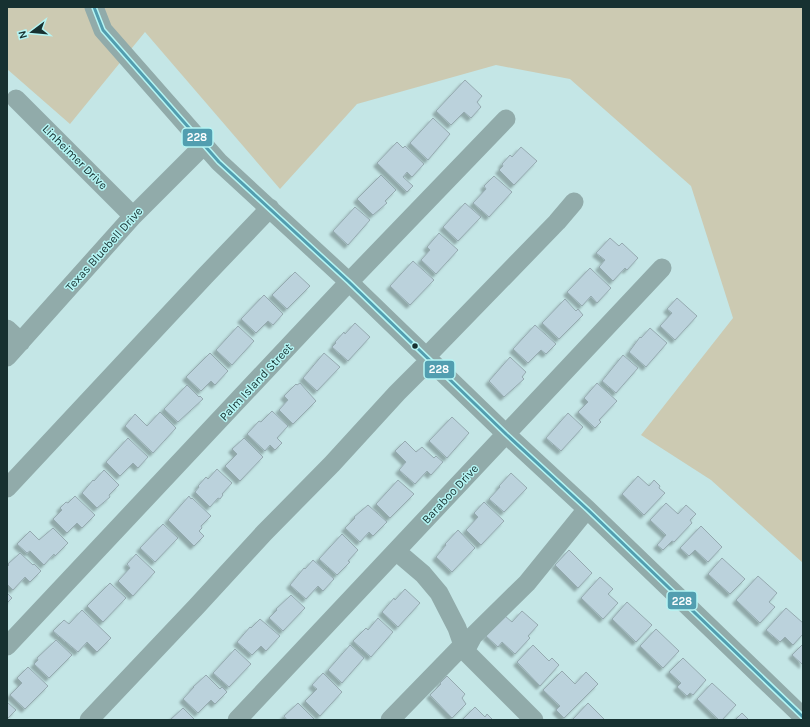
<svg xmlns="http://www.w3.org/2000/svg" width="810" height="727" viewBox="0 0 810 727" font-family="Karla,sans-serif">
<defs>
<filter id="shadow"><feDropShadow dx="-3.5" dy="3.5" stdDeviation="1" flood-color="#0004"/></filter>
</defs>
<rect width="100%" height="100%" fill="#c4e6e6"/>
<!-- green -->
<path fill="#cccab2" d="M7,7H803V563L711,480L641,435L733,318L691,186L570,79L496,65L357,104L280,189L145,32L70,124L7,69Z"/>
<!-- building -->
<path fill="#bbd2dc" stroke="#95aab0" filter="url(#shadow)" d="M465,80L482,96L477,102L481,107L471,118L464,112L451,125L436,111Z
M433,118L450,134L428,160L410,143Z
M397,142L403,148L405,146L424,164L412,177L407,172L403,177L413,186L407,192L377,163Z
M521,147L537,161L514,185L499,170L503,166L502,164L510,155L512,157Z
M381,175L396,190L385,201L387,203L373,215L357,199Z
M494,176L512,192L489,217L473,203L486,189L484,186Z
M465,203L481,217L458,241L443,227Z
M355,207L370,220L348,245L333,231Z
M439,233L458,250L436,274L421,260L430,250L427,247Z
M610,238L619,246L622,243L638,258L627,270L625,268L613,281L599,267L605,260L596,253Z
M413,261L434,280L410,305L390,286Z
M590,268L611,288L597,303L591,296L582,306L567,292Z
M295,272L310,286L287,309L272,295Z
M264,295L283,314L273,325L268,321L256,333L241,319Z
M677,298L697,316L675,340L660,326L672,313L667,309Z
M565,299L576,311L578,309L583,315L559,339L542,323Z
M355,323L370,337L348,361L332,347L336,343L335,342L344,332L345,334Z
M535,325L556,344L546,354L541,350L528,363L513,349Z
M238,326L254,341L232,365L216,350Z
M650,328L667,343L646,367L629,352L640,337L641,338Z
M210,353L228,371L215,385L211,381L201,391L186,377Z
M324,353L340,367L317,391L303,378Z
M623,355L638,368L616,393L602,381Z
M510,357L526,372L522,377L524,379L504,397L489,381Z
M300,383L316,401L293,424L279,410L288,400L284,396L296,384L297,385Z
M597,383L617,401L599,420L601,422L595,428L578,412L588,402L584,398Z
M187,385L199,397L200,396L203,399L178,422L164,409Z
M272,411L288,426L277,438L282,443L275,450L270,445L265,451L247,434L259,421L261,422Z
M160,412L176,428L153,453L125,426L135,414L147,426Z
M568,413L583,427L561,451L546,438Z
M452,417L469,433L447,458L429,441Z
M128,438L148,457L138,468L133,463L120,476L106,462Z
M244,438L263,457L240,481L225,466L237,454L232,449Z
M405,441L416,452L422,447L434,458L436,456L443,462L431,475L427,471L415,484L399,470L406,462L395,451Z
M217,469L232,483L222,494L223,495L220,499L218,498L210,507L195,492L199,487L198,486L206,477L208,479Z
M104,470L119,485L109,495L110,497L97,508L82,493L93,480L94,481Z
M511,473L527,488L504,512L489,499L500,487L499,486Z
M638,476L649,486L654,480L660,486L659,488L665,493L644,515L622,494Z
M398,480L414,494L390,518L376,504Z
M75,496L95,515L82,528L77,523L67,533L53,519L62,510L60,508L66,502L68,503Z
M189,496L191,499L192,498L211,516L201,526L202,528L199,531L204,536L194,546L168,520Z
M484,502L504,521L481,545L466,530L478,517L474,513Z
M666,503L678,514L686,505L696,514L690,520L692,523L674,542L672,541L663,550L657,545L666,535L650,520Z
M368,505L387,522L373,536L369,532L360,542L345,528L355,518L354,517Z
M163,524L178,538L155,562L140,548Z
M701,526L722,547L708,562L695,550L689,556L680,548Z
M53,528L68,543L55,556L54,554L44,565L30,551L27,553L17,544L30,531L39,540Z
M458,530L475,548L452,572L436,557L446,545L445,544Z
M342,534L358,550L348,561L350,562L337,575L319,559Z
M569,550L592,573L578,588L555,565Z
M20,553L33,565L34,564L41,571L30,582L25,577L13,590L7,584V567L9,565L8,564Z
M136,554L155,572L133,596L118,581L130,568L127,564Z
M722,558L745,579L730,594L708,574Z
M313,560L334,579L323,591L318,586L306,599L290,585L304,568L305,569Z
M758,576L777,593L769,602L775,607L760,623L736,600Z
M600,577L613,589L608,594L618,603L603,619L581,598Z
M110,583L126,598L103,622L87,606Z
M405,589L420,603L398,627L382,612L394,598L395,600Z
M7,593L12,598L7,603Z
M291,595L305,608L283,631L269,618L277,610L276,609Z
M627,602L652,625L636,642L612,619Z
M786,608L803,623V634L793,645L785,637L780,642L766,630Z
M82,610L111,638L97,652L87,642L78,652L53,631L64,620L69,624Z
M522,611L538,625L528,636L530,638L515,654L502,642L498,647L486,636L505,616L512,622Z
M378,618L393,632L371,657L353,641L366,628L368,630Z
M260,619L280,636L266,651L261,646L252,655L237,642L250,627L251,628Z
M656,629L679,651L663,668L640,646Z
M56,640L72,655L49,678L34,664L38,660L37,658Z
M803,644V665L792,655Z
M350,645L364,658L342,683L328,670Z
M533,645L549,661L552,658L559,665L540,686L517,662Z
M235,649L251,664L229,687L213,673Z
M683,658L706,680L693,695L690,693L687,696L677,687L681,683L669,672Z
M28,667L48,686L25,709L10,695L22,683L17,678Z
M562,671L575,684L586,672L598,684L564,718L556,710L560,706L543,690Z
M323,673L342,692L320,716L305,701L317,689L312,685Z
M206,675L220,689L222,687L227,692L215,704L211,700L198,713L183,699L194,687H193Z
M447,676L465,694L462,698L466,704L452,718L430,695L441,684L440,683Z
M712,683L736,705L722,720H719L697,699Z
M7,702L16,710L7,719Z
M298,703L315,720H287L284,716Z
M588,703L605,720H575L573,719Z
M475,707L485,717L487,714L493,720H462Z
M183,708L195,720H170Z
M742,713L749,720H735Z"/>
<g fill="none" stroke-linecap="round" stroke-linejoin="round">
<!-- minor -->
<path stroke="#91abaa" stroke-width="19" d="M94,7L103,30L219,162L349,282L506,434L587,509L803,717
M16,99L133,216
M7,329L21,342
M7,357L133,216L204,145
M426,357L557,222L574,202
M7,488L205,276L270,208
M396,551L423,574L439,593L457,628L465,651L534,720
M7,646L349,282L506,119
M465,651L473,636L527,583L587,509
M89,720L196,607L264,533L332,464L397,393L430,360
M237,720L662,268
M390,720L463,645"/>
<!-- bus-1 casing -->
<g stroke="#b5f5f4" stroke-width="6">
<path id="bus-1" d="M94,7L103,30L219,162L349,282L506,434L587,509L803,717"/>
</g>
<!-- bus-1 -->
<use href="#bus-1" stroke="#529eb0" stroke-width="3"/>
</g>
<!-- markers -->
<circle fill="#173131" stroke="#b5f5f4" stroke-width="1.5" cx="415" cy="346" r="3.5"/>
<g text-anchor="middle" stroke-width="3" stroke-linejoin="round" paint-order="stroke">
<!-- street labels -->
<g font-size="12" fill="#173131" stroke="#b5f5f4">
<text transform="translate(75 157) rotate(45)" y="4">Linheimer Drive</text>
<text transform="translate(104 249) rotate(-48)" y="4">Texas Bluebell Drive</text>
<text transform="translate(256 382) rotate(-47)" y="4">Palm Island Street</text>
<text transform="translate(450 494) rotate(-47)" y="4">Baraboo Drive</text>
</g>
</g>
<g stroke="#b5f5f4" stroke-width="1.5">
<rect x="182" y="128" width="31" height="19" rx="4" fill="#529eb0"/>
<rect x="424" y="360" width="31" height="19" rx="4" fill="#529eb0"/>
<rect x="667" y="591" width="30" height="19" rx="4" fill="#529eb0"/>
</g>
<g font-size="11" text-anchor="middle" font-weight="bold" fill="#fff">
<text x="197" y="141">228</text>
<text x="439" y="373">228</text>
<text x="682" y="605">228</text>
</g>
<!-- border -->
<rect width="810" height="727" fill="none" stroke="#173131" stroke-width="16"/>
<!-- north arrow -->
<g transform="translate(32 32) rotate(254)" stroke="#b5f5f4" stroke-width="3" paint-order="stroke">
<path d="M0-3L7 15L0 10L-7 15Z" fill="#173131"/>
<text y="-6" font-size="11" font-weight="bold" text-anchor="middle" fill="#173131">N</text>
</g>
</svg>
